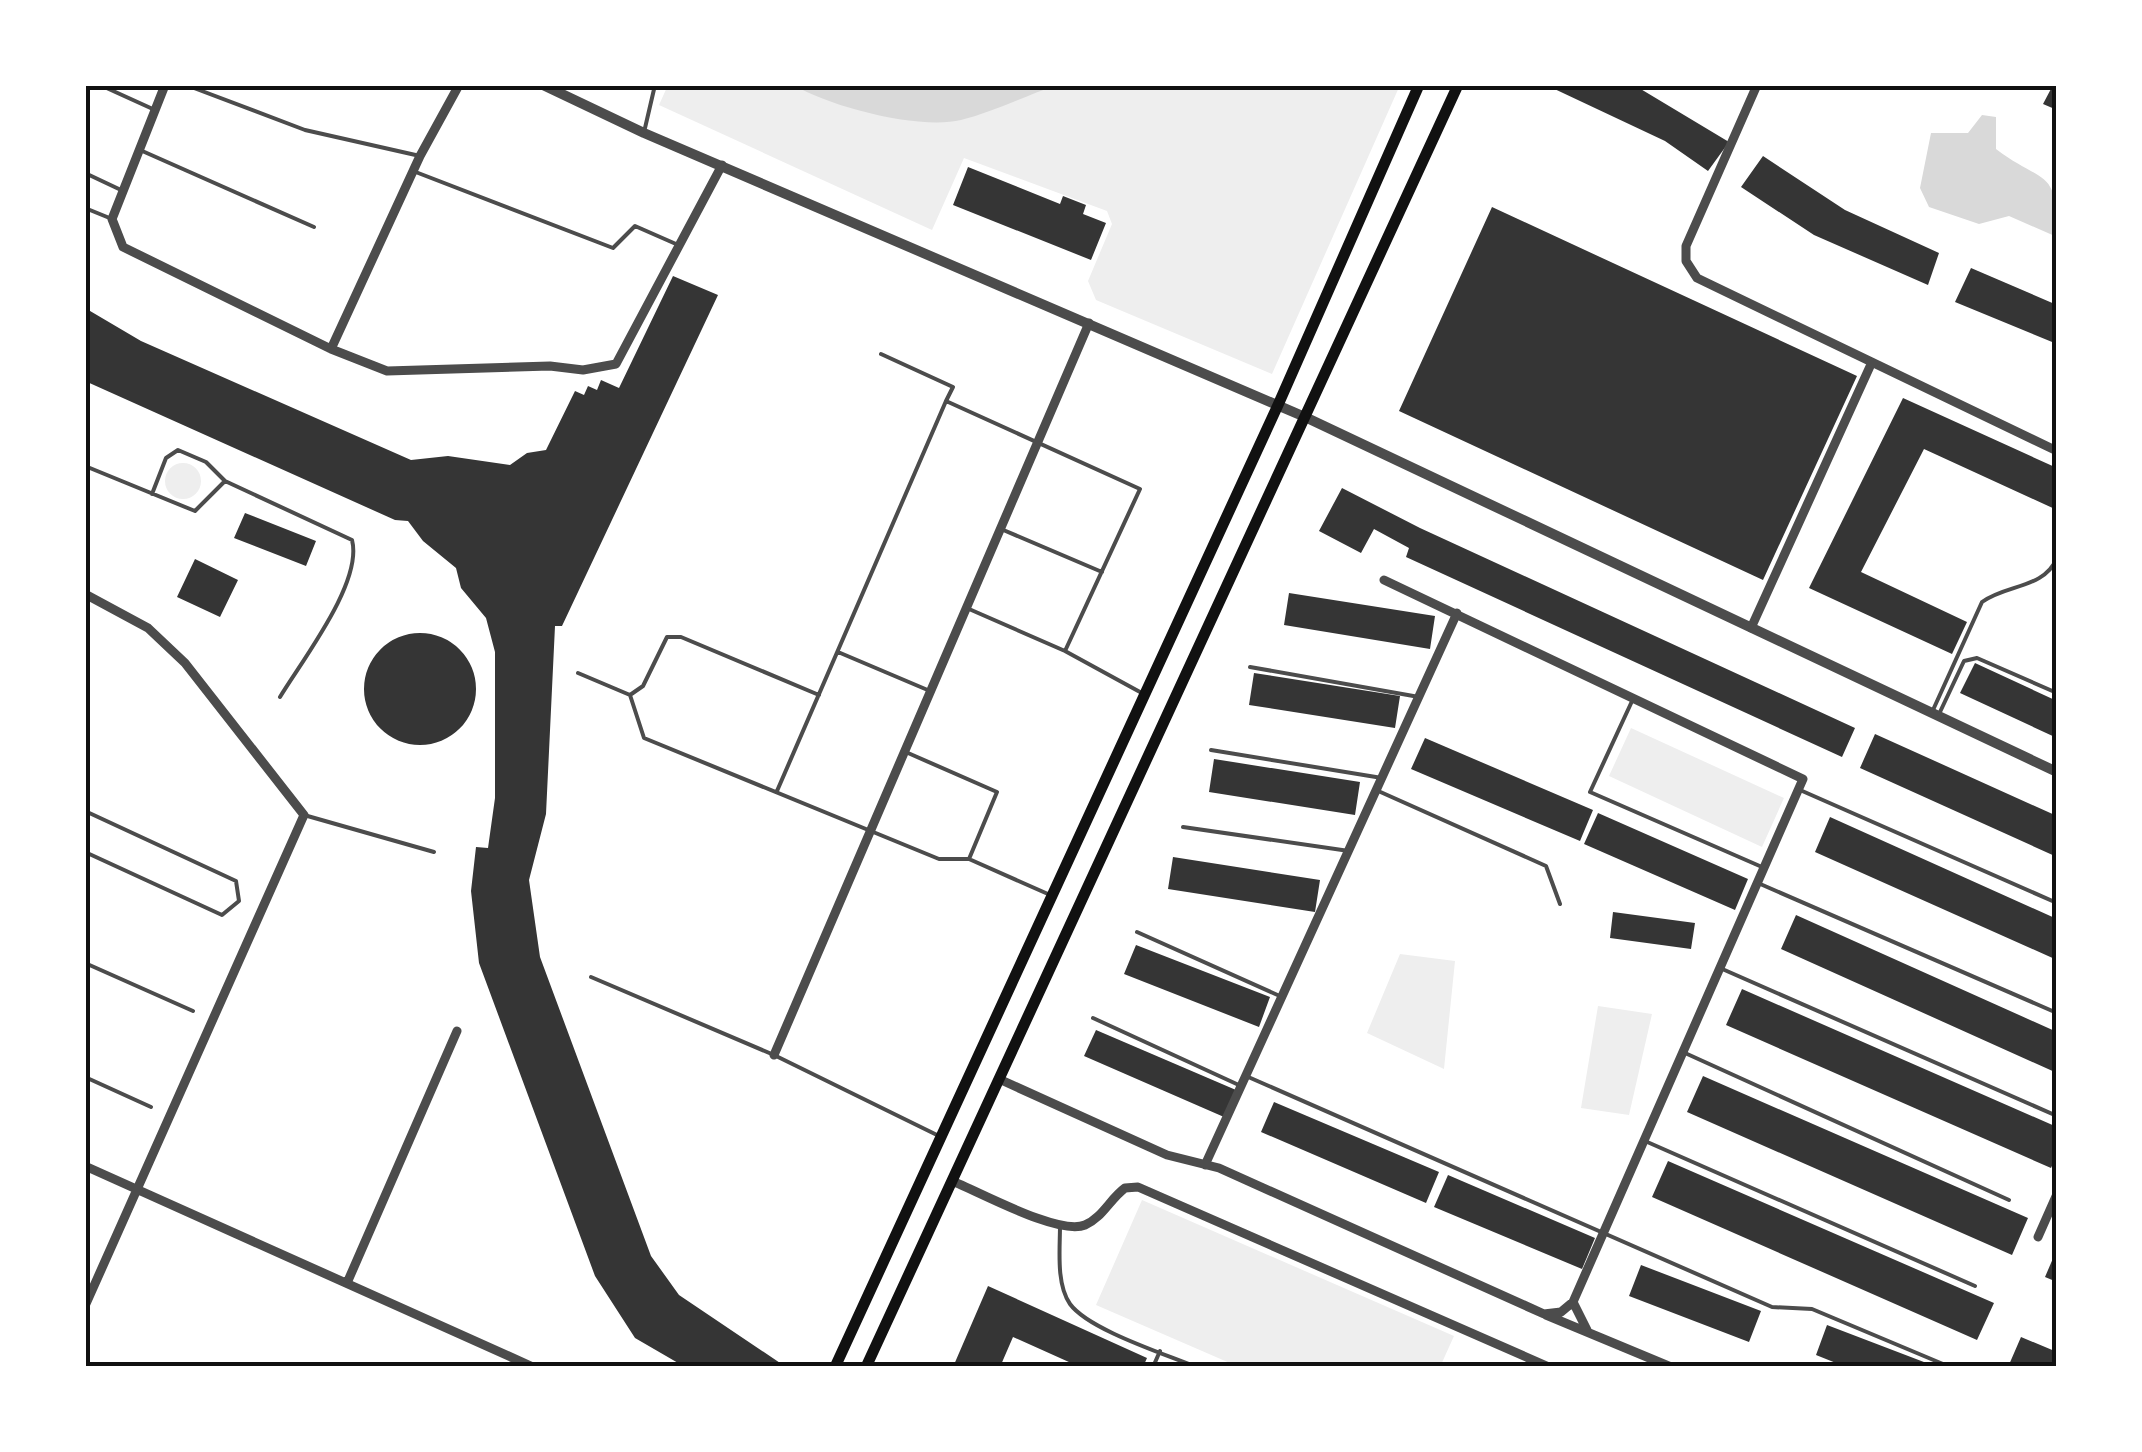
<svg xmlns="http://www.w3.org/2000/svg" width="2142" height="1452" viewBox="0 0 2142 1452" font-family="Barlow,sans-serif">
<rect width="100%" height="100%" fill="#fff"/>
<!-- green -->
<path fill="#eee" d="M668,85H1400L1272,374L1096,300L1088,281L1112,224L1107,211L964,158L932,230L659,105Z
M165 481a18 18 0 1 1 36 0a18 18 0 1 1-36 0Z
M1631,728L1784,798L1762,847L1609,776Z
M1400,954L1455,961L1444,1069L1367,1033Z
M1598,1006L1652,1014L1629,1115L1581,1108Z
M1142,1200L1454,1336L1440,1367H1239L1096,1305Z"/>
<!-- water -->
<path fill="#d9d9d9" d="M794,85H1057C1025,96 993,112 961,120C919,130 830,107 794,85Z
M1982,115L1996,117V149C2045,186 2057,166 2057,237L2009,216L1979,224L1929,207L1920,188L1931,133H1968Z"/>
<!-- building -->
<path fill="#353535" d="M1546,85H1634L1729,142L1708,171L1665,141Z
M2053,85H2057V110L2043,104Z
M1763,156L1845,210L1939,253L1928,285L1814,235L1741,187Z
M968,167L1060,204L1063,196L1086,205L1083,214L1106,223L1091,260L953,205Z
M1492,207L1857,376L1763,580L1399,411Z
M1971,268L2057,305V344L1955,302Z
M673,276L718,295L562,626H555L546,814L529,880L540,957L651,1256L679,1295L786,1367H685L635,1338L595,1276L479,963L471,891L476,847L488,848L495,798V652L486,618L461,588L456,568L423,541L408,521L395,520L85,381V308L141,341L411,460L448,456L510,465L527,453L546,450L575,391L584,395L588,386L597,390L601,380L619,388Z
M1903,398L2057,468V510L1924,449L1861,572L1967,622L1952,654L1809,588Z
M1342,488L1420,528L1855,728L1842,757L1406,557L1409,548L1374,529L1361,553L1319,531Z
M245,513L316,541L306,566L234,538Z
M195,559L238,580L220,617L177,597Z
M1289,593L1435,616L1430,649L1284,625Z
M364 689a56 56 0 1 1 112 0a56 56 0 1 1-112 0Z
M1975,663L2057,701V738L1960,693Z
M1254,673L1400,696L1395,728L1249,705Z
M1875,734L2057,816V857L1860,768Z
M1425,738L1593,810L1580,841L1411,769Z
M1214,759L1360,782L1355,815L1209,792Z
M1598,813L1748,879L1735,910L1584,844Z
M1830,817L2057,919V960L1815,852Z
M1173,857L1320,880L1315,912L1168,889Z
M1613,912L1695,923L1691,949L1610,938Z
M1796,915L2057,1032V1073L1781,949Z
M1136,945L1270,997L1259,1027L1124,974Z
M1742,989L2057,1127V1155L2051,1168L1726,1025Z
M1096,1030L1236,1090L1224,1117L1084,1056Z
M1703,1076L2028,1218L2012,1255L1687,1112Z
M1274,1102L1439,1172L1426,1203L1261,1132Z
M1668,1161L1994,1303L1977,1340L1652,1197Z
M1448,1175L1595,1238L1582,1269L1434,1207Z
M2057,1249V1282L2045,1277Z
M1641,1265L1761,1311L1749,1342L1629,1296Z
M988,1286L1147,1358L1143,1367H1080L1013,1337L1000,1367H953Z
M1827,1325L1937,1367H1846L1816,1355Z
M2021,1337L2057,1352V1367H2008Z"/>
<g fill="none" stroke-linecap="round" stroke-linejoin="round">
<!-- service -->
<path stroke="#4c4c4c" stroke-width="4" d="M100,85L155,110
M186,85L305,130L420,156
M645,128L655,85
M140,150L314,227
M413,171L613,248L635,226L676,244
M85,173L121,190
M85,208L112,219
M881,354L953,387L946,401L1140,489L1065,651L1140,692
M85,466L195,511L225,481L352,540C363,582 303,659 280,697
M152,494L166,458L178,450L206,462L225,481
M1001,529L1102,572
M969,609L1065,651
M838,652L930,691
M1250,667L1419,697
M578,673L630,695L644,738L939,859H969L1048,894
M630,695L643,686L667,637H681L819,695
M1633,699L1590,792L1762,867
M1933,710L1982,602C2006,584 2044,589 2057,558
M1940,712L1964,661L1977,658L2057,693
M1211,750L1382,778
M908,753L997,792L969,859
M1376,790L1546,866L1560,904
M1800,790L2057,903
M777,791L946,401
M85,811L236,881L239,901L222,915L85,852
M304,815L434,852
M1183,827L1349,851
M1758,883L2057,1013
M1137,932L1282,997
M85,963L193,1011
M1720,968L2057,1116
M591,977L774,1055L937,1135
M1093,1018L1241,1086
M1685,1053L2009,1200
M1246,1076L1772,1307L1812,1309L1943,1364
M85,1077L151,1107
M1645,1141L1975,1286
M1060,1226C1060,1249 1056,1284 1070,1304C1089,1330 1165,1354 1196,1367
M1153,1367L1160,1351"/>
<!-- minor -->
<path stroke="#4c4c4c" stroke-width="9" d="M165,85L112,219L123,247L331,349L387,371L550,366L583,370L616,364L722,165
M1757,85L1686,246V261L1697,278L2057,451
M331,349L420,156L459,85
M85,594L148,628L185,663L304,815L85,1306
M1751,628L1872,362
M774,1055L1089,323
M999,1079L1167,1155L1219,1168L1544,1314L1561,1312L1573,1302L1803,779L1384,580
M1205,1165L1457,613
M85,1166L533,1367
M952,1181C980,1192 1059,1236 1085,1225C1102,1218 1110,1199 1125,1188L1138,1187L1549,1367
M2038,1237L2057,1194
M347,1283L457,1031
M1573,1302L1587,1330
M1546,1315L1671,1367"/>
<!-- tertiary -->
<path stroke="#4c4c4c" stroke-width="10" d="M543,85L644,133L1305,417L2057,772"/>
<!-- secondary -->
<path stroke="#111" stroke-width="11" d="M835,1367L1278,405L1419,85
M866,1367L1458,85"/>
</g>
<!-- border -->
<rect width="2142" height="1452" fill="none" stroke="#ffffff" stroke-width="175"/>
<rect x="88" y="88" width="1966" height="1276" fill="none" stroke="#111" stroke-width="4"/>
</svg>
